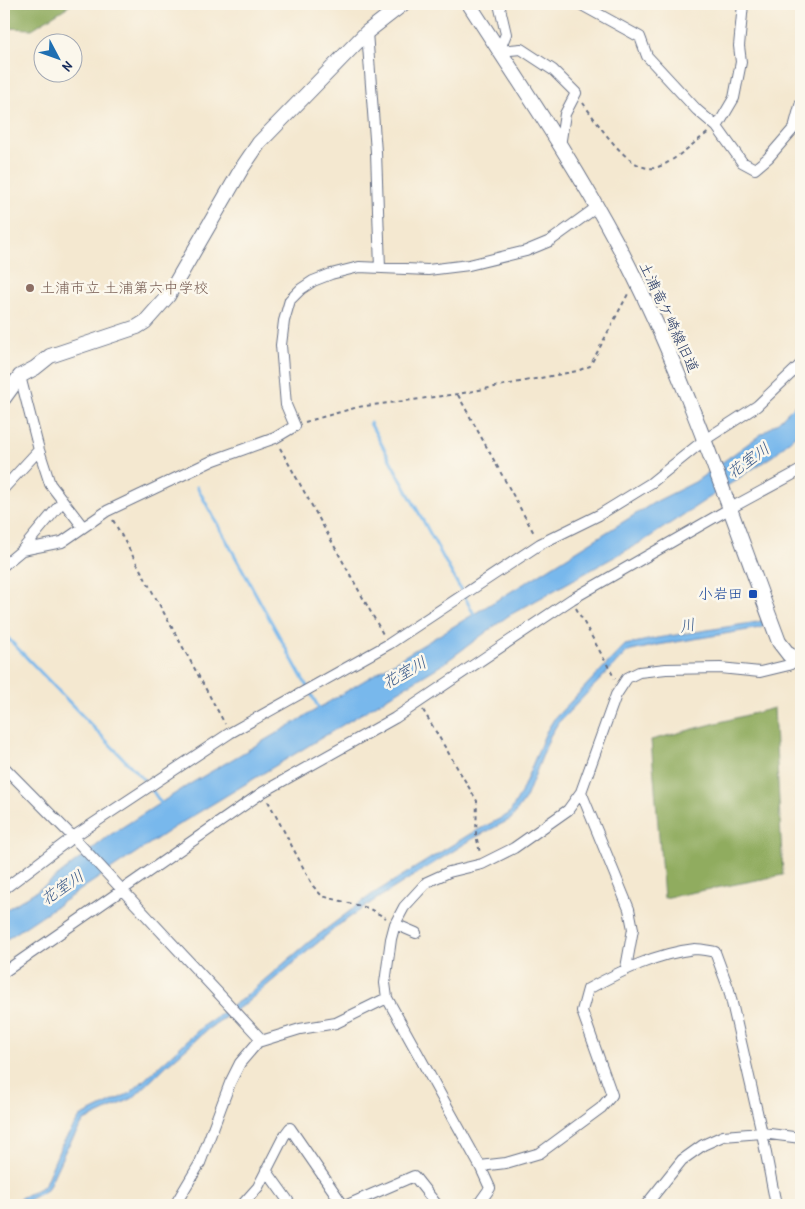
<svg xmlns="http://www.w3.org/2000/svg" width="805" height="1209" viewBox="0 0 805 1209" font-family="'Patrick Hand','Klee One',sans-serif">
<rect width="100%" height="100%" fill="#fbf7ec"/>
<filter id="ink" filterUnits="userSpaceOnUse"><feTurbulence type="fractalNoise" baseFrequency=".02" numOctaves="2"/><feDisplacementMap in="SourceGraphic" scale="10" xChannelSelector="R" yChannelSelector="G"/><feConvolveMatrix kernelMatrix="1 2 1 2 8 2 1 2 1" color-interpolation-filters="sRGB"/></filter>
<filter id="wash" filterUnits="userSpaceOnUse"><feTurbulence type="fractalNoise" baseFrequency=".0096" numOctaves="4" result="noise"/><feDisplacementMap in="SourceGraphic" scale="20" xChannelSelector="R" yChannelSelector="G"/><feGaussianBlur stdDeviation="1.12" result="paint"/><feColorMatrix in="noise" values="0 0 0 0 0 0 0 0 0 0 0 0 0 0 0 0 0 1.4 0 .05"/><feComposite in="paint" operator="in"/></filter>
<g filter="url(#wash)">
<rect width="100%" height="100%" fill="#f4e8d0"/>
<!-- forest -->
<path fill="#90ac5f" stroke="#566e5e" d="M4,4H72L32,29L4,28Z
M774,708L783,875L664,898L651,740Z"/>
<!-- water -->
<path fill="#78b8ec" stroke="#4a74a5" d="M801,399V430L774,455L645,540L508,616L443,664L173,828L4,941V911L46,885L110,835L190,784L294,723L535,577L655,502L695,482L778,422Z
M762,620L764,626L760,628L658,645L627,652L558,723L550,736L526,798L511,819L474,838L375,900L340,924L246,1003L208,1029L168,1064L133,1098L84,1121L66,1149L47,1190L19,1205H7L44,1186L61,1146L80,1117L130,1093L204,1025L242,999L309,942L371,895L470,834L509,814L520,795L546,732L554,719L625,645L657,638L758,622Z"/>
<g fill="none" stroke-linecap="round" stroke-linejoin="round">
<!-- stream -->
<path stroke="#78b8ec" stroke-width="3" d="M370,423L475,616
M197,487L321,712
M4,634L143,779
M152,790L163,806"/>
</g>
</g>
<g filter="url(#ink)">
<g fill="none" stroke-linecap="round" stroke-linejoin="round">
<!-- minor casing -->
<g stroke="#677086" stroke-width="12">
<path id="minor" d="M499,4L506,34L499,51L521,49L553,70L576,93L565,114L560,146
M580,4L640,37L647,56L697,110L717,127L742,162L755,169L768,158L794,128L801,102
M367,32L376,152L380,268
M717,127L734,98L741,62L739,46L743,4
M20,376L39,450L50,484L83,527
M4,488L39,450
M22,550L62,542L107,511L214,460L275,438L295,426L286,405L281,345L284,321L290,300L301,289L313,281L331,274L359,267L428,270L469,265L526,251L550,241L597,207
M4,565L22,550L63,501
M4,767L73,837L262,1040
M581,792L629,909L633,929L626,968
M4,889L73,837L230,733L389,644L540,544L599,515L651,483L703,441L757,406L801,364
M395,924L416,933
M4,972L263,792L395,718L572,599L729,509L801,470
M480,1166L506,1163L540,1153L601,1108L612,1095L582,1011L588,989C621,971 657,953 695,949C702,949 709,951 715,952L729,990L762,1133L776,1205
M266,1170L291,1205
M175,1205L200,1163L230,1083L240,1063L258,1042L300,1029L336,1023L387,998
M242,1205L258,1187L284,1136L290,1128L343,1205
M347,1205L414,1176L437,1205
M478,1205L490,1188L480,1166L387,998L385,983L391,939L395,924L404,907L427,882L449,872L482,864L514,848L568,810L581,792L616,695L627,678L639,672L666,669L720,668L760,672L789,665L798,659
M646,1205L682,1160L703,1145L723,1136L762,1133L801,1138"/>
</g>
<!-- tertiary casing -->
<g stroke="#677086" stroke-width="16">
<path id="tertiary" d="M469,4C520,83 574,162 618,245C684,370 729,509 779,642L789,655L801,659
M4,398L20,376L35,368L50,356L137,327L145,322L168,296L242,168L259,143L367,32L403,4"/>
</g>
<!-- path -->
<path stroke="#677086" stroke-width="2" stroke-dasharray="4 4" stroke-linecap="butt" d="M583,103C597,122 628,172 654,168C671,165 694,142 709,132
M458,395L535,535
M305,422L358,407L458,394L577,371L590,366L629,292
M280,448L384,636
M113,520L225,724
M576,608L615,679
M423,710L477,801L476,835L480,853
M268,801L313,886L322,896L368,908L386,918"/>
<!-- minor -->
<use href="#minor" stroke="#fff" stroke-width="10"/>
<!-- tertiary -->
<use href="#tertiary" stroke="#fff" stroke-width="14"/>
</g>
</g>
<!-- markers -->
<circle fill="#8d6e63" stroke="#fbf7ec" stroke-width="2" cx="30" cy="288" r="5"/>
<rect fill="#1a4fb4" stroke="#fbf7ec" stroke-width="2" x="748" y="589" width="10" height="10" rx="2.5"/>
<g text-anchor="middle" stroke-width="5" stroke-linejoin="round" paint-order="stroke">
<!-- education labels -->
<g font-size="15" fill="#785e54" stroke="#fbf7ec" text-anchor="start">
<text x="40" y="293">土浦市立 土浦第六中学校</text>
</g>
<!-- street labels -->
<g font-size="15" fill="#1b2f5e" stroke="#fbf7ec">
<text transform="translate(669 317) rotate(65)" y="5">土浦竜ケ崎線旧道</text>
</g>
<!-- transit labels -->
<g font-size="15" fill="#164399" stroke="#fbf7ec" text-anchor="end">
<text x="743" y="599">小岩田</text>
</g>
<!-- water labels -->
<g font-size="16" font-style="italic" fill="#375889" stroke="#fbf7ec">
<text transform="translate(748 460) rotate(-36)" y="6">花室川</text>
<text transform="translate(687 625) rotate(-10)" y="6">川</text>
<text transform="translate(404 672) rotate(-29)" y="6">花室川</text>
<text transform="translate(62 887) rotate(-34)" y="6">花室川</text>
</g>
</g>
<!-- margin -->
<rect width="805" height="1209" fill="none" stroke="#fbf7ec" stroke-width="20"/>
<!-- north arrow -->
<g transform="translate(58 58) rotate(131)"><circle r="24" fill="#fbf7ec" stroke="#a1a7b3"/>
<path d="M0-4L9 19L0 12L-9 19Z" fill="#1f6fb2"/>
<text y="-8" font-size="14" font-weight="bold" text-anchor="middle" fill="#1b2f5e">N</text>
</g>
</svg>
